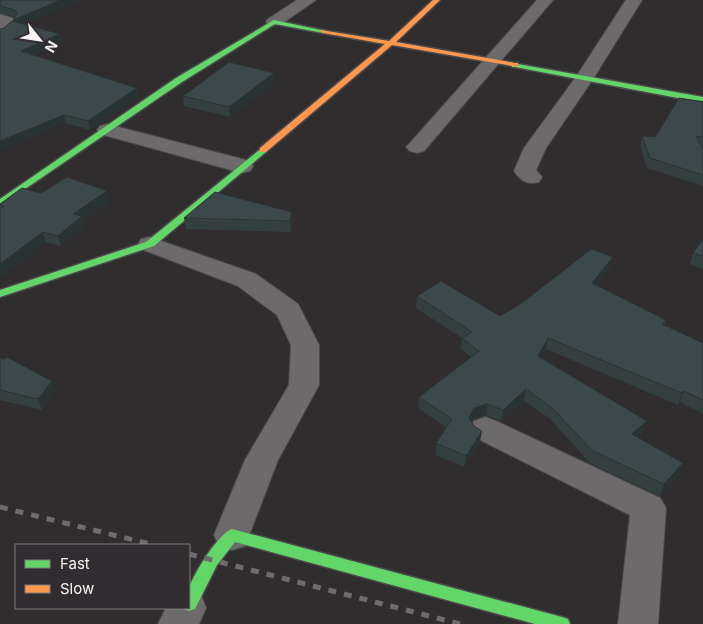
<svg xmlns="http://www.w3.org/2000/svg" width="703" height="624" viewBox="0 0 703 624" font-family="Inter,sans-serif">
<rect width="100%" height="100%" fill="#302d2f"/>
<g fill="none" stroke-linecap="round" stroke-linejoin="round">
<!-- street casing -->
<g stroke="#4d4a4c" stroke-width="2">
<path id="street" d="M297,0H316L280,25H268L266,22L268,19Z
M537,0H553L424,151L417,153L410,151L406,147L410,143Z
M626,0H642L593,79L546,148L536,170L542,177L539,182C527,185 521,181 514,171L524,148L576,77Z
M0,14L15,19L17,22L6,34L0,35Z
M107,124L250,161L253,166L250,171L242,173L100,134L97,130L100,126Z
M150,237L256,274L298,304L319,345V385L278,460L245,546L232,550L219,546L214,535L245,460L289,385L291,345L277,315L238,286L141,249L138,244L141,239Z
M485,417L496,421L660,498L666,508L658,624H618L630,515L474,437L469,429L474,421Z
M189,591L201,595L206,608L199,624H158L166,608H189Z"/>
</g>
<!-- fast casing -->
<g stroke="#4d4a4c" stroke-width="3">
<path id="fast" d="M274,20L326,31L323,33L275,24L182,82L0,206V199L176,78Z
M512,63L703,97V101L678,98L515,67H512Z
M263,147L266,148V152L154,246L0,297V290L146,242Z
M232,529L562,617L568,619L570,624H535L235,542L217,565L195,609L189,611L183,609V608H189C189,602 187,594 189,588C194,573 218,534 232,529Z"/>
</g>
<!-- slow casing -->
<g stroke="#4d4a4c" stroke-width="3">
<path id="slow" d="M433,0H440L396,42L515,63H518V67L392,45L266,152H260V148L385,44L323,33L320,31L321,30L389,41Z"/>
</g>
<!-- street -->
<use href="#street" fill="#6d6a6b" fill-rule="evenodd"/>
<!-- fast -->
<use href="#fast" fill="#63d668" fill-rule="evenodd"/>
<!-- slow -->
<use href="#slow" fill="#ff974d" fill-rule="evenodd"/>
<!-- rail -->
<path stroke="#6d6b6c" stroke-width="5" stroke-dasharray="8 8" stroke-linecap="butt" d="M0,507L154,545
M189,554L460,624"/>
</g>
<!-- wall -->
<path fill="#343f40" d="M0,0H81L23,24L60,34L61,42L33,55L137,88L138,97L90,130L66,123L4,28L13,21L15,17L0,13Z
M275,83L230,117L184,106L183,96Z
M703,102V146H701L703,150V186L647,168L640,146L642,136L655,137Z
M107,191L109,202L83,220L84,226L61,246L46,242L0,278V204L41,193Z
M292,212V223L291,232L186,229L184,218Z
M703,239V269L690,264L693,253Z
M613,257L610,268L596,286L666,320L665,325L703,343V414L680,402L678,405L546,349L541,358L643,433L638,437L679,474L660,496L590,463L549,418L524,401L501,421L486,415L472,420L471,422L480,442L464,467L435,455L436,443L447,428L418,408L419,397L471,357L461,349L462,338L416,308L417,296L500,316Z
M0,357L52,381L55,392L42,410L0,400Z"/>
<!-- shaded-wall -->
<path fill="#2a3334" d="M61,0H81L15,27L13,20Z
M60,34L61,42L23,60L21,51Z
M274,73L275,83L230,117L229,107Z
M137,88L138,97L90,130L88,121Z
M64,115L66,123L0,151V141Z
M107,191L109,202L83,220L84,226L61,246L58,236L73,214Z
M292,212V223L291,232L290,221Z
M43,232L46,242L0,278V264Z
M613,257L610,268L589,294L592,283Z
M548,338L546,349L536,367L538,356Z
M52,381L55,392L42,410L38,399Z
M526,389L524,401L501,421L503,410Z
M684,391L680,402L678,405L682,393Z
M487,404L486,415L472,420L467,430L469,418L474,408Z
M647,421L643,433L628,446L632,434Z
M482,431L480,442L464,467L466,456Z
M683,463L679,474L660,496L664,484Z"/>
<!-- building -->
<path fill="#3c494a" stroke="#2a3334" d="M0,0H61L13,20L17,14L15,10L0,6Z
M12,21L60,34L21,51L137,88L88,121L64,115L0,141V29L4,28Z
M229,62L274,73L229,107L183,96Z
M679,98L703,102V137L696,136L703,150V175L650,158L642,136L655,137Z
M67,177L107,191L73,214L82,216L58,236L43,232L0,264V209L4,206L0,205V204L22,188L41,193Z
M215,192L292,212L290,221L184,218Z
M703,239V256L693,253Z
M591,249L613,257L592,283L666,320L662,324L703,343V400L684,391L682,393L548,338L538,356L647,421L632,434L683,463L664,484L593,451L551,407L526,389L503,410L487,404L474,408L469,418L474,426L482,431L466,456L436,443L452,419L419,397L479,351L462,338L472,332L417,296L441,281L500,316L522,303Z
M0,357L4,359L7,357L52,381L38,399L0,390Z"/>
<!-- legend -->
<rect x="15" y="544" width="175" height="65" fill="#312c2f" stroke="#807c7f"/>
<rect x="25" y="560" width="25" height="8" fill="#63d668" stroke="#807c7f"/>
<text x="60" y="569" font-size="15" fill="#f7f4f6">Fast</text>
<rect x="25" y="585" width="25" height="8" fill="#ff974d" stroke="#807c7f"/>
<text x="60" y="594" font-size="15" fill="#f7f4f6">Slow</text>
<!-- north arrow -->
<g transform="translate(40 40) rotate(120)" stroke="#312c2f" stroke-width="4" paint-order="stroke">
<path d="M0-4L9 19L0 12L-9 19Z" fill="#f7f4f6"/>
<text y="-8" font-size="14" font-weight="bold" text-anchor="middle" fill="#f7f4f6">N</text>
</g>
</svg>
